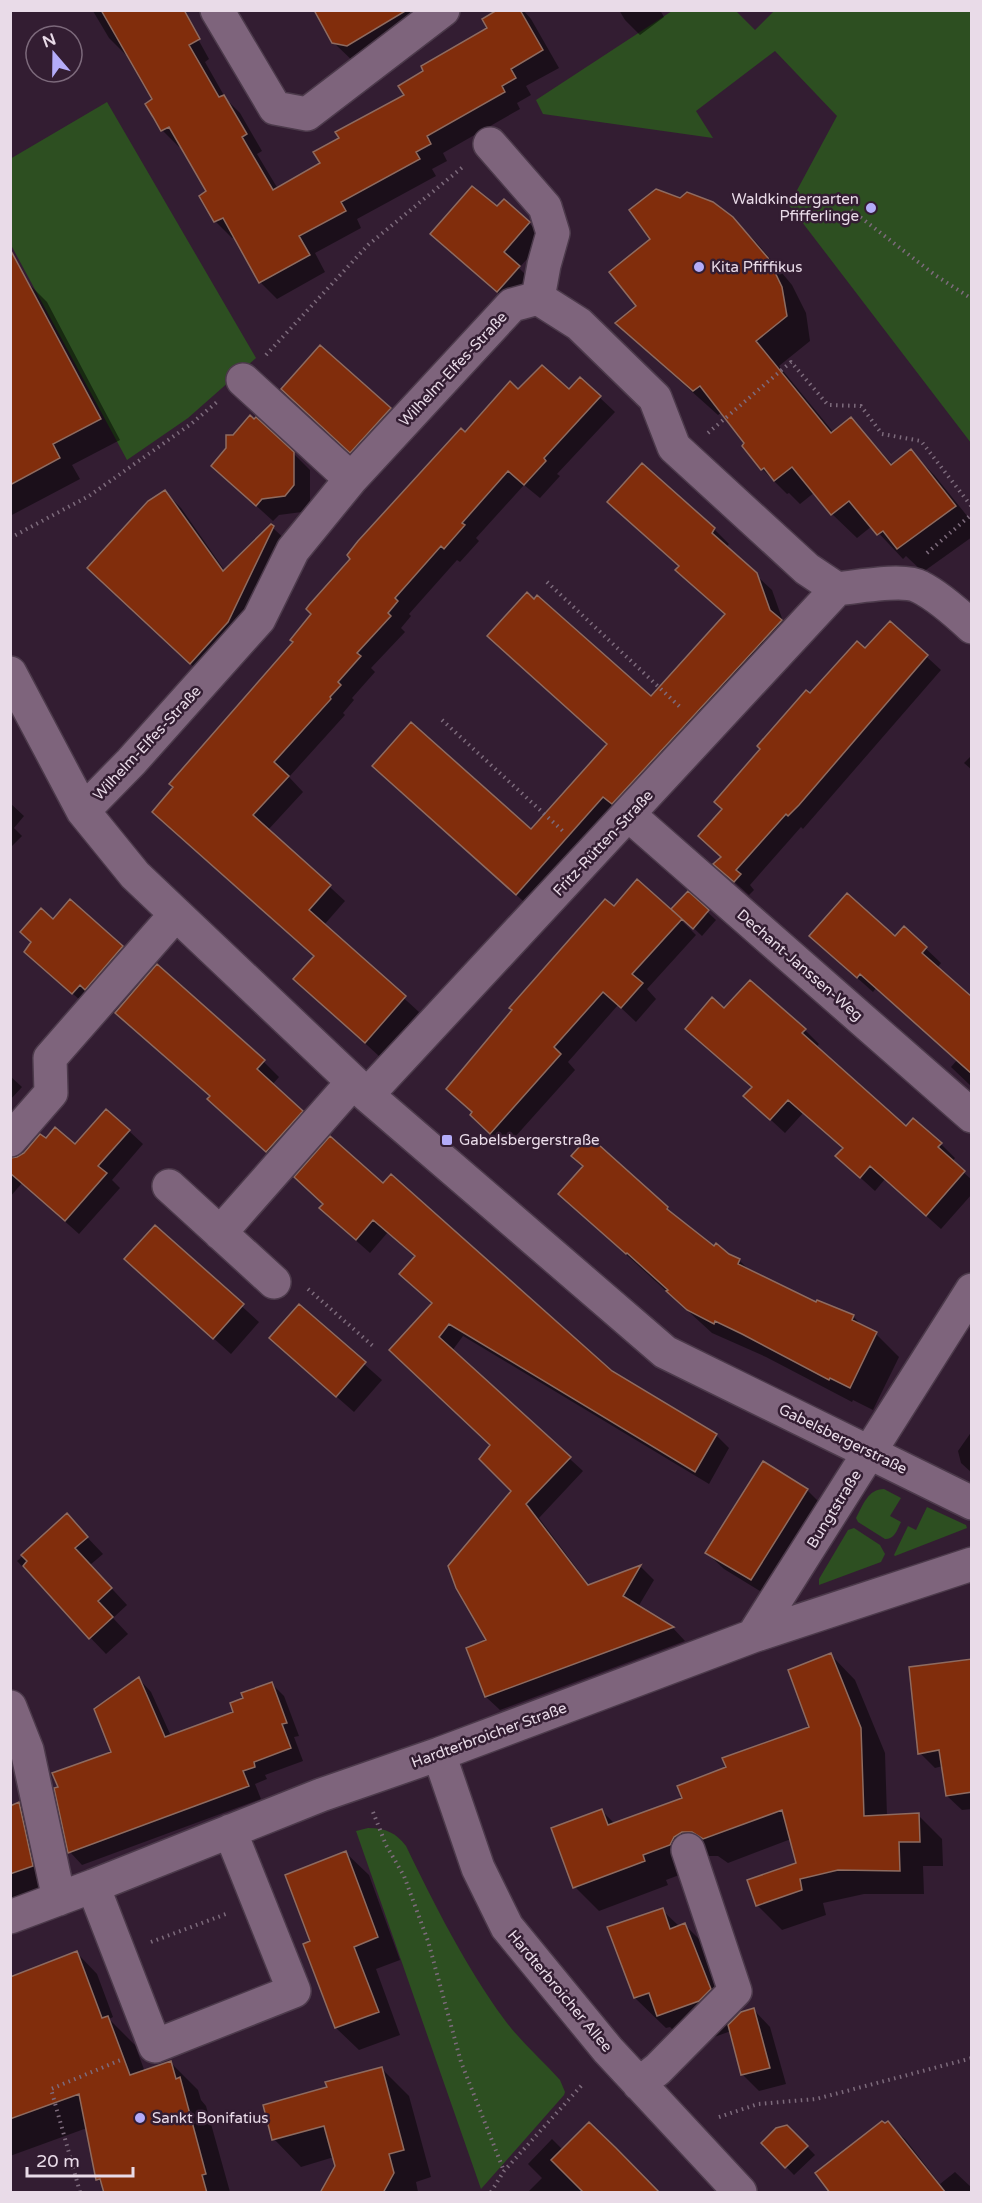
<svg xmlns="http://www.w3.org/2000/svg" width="982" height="2203" viewBox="0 0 982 2203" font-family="'Varela Round',sans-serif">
<rect width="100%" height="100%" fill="#331d32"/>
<!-- green -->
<path fill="#2d4f21" d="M672,11H736L755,30L774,11H971V443L789,205L837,116L775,51L696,111L713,138L543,114L536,100Z
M107,102L256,358L188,418L127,460L11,245L10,159Z
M884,1489L901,1498L890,1516L901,1522C897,1530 895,1539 885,1539L858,1522L856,1518C863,1505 868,1489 884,1489Z
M927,1507L966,1525L967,1528L895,1556L894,1555L908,1526L916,1530Z
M854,1528L880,1545L885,1554L881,1562L819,1585V1579L848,1530Z
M368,1828C386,1828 396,1833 406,1846C434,1904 466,1967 504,2019C520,2041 542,2060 560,2080L565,2092L564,2095L481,2189L356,1831Z"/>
<!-- shadow -->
<path fill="#0007" d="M177,10L188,21L209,59L205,62L226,99L240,113L262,151L257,154L278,189L322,164L341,138L406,96L489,29L500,10H523L531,19L559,68L526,86L531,95L517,103L520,109L443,153L447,161L432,169L436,176L357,219L361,228L315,253L325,272L277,299L260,282L235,236L232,238L215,221L208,192L182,146L179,147L162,130L147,104L154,100L128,54L126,55L109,38L93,11Z
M315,10H409L410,12L404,34L358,66L333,42Z
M619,10H660L664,17L640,35L625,20Z
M497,208L529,223L545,239L519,268L534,283L513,306L448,249Z
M732,218L757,243L792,285L806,313L810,341L779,366L834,433L851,419L893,465L911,451L935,476L972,522V537L923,572L906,556L903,559L872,526L857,538L832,514L815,492L800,504L789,493L787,494L762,469L744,446L747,444L722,412L718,415L642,347L617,323L638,306Z
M26,281L47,302L120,440L72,465L80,479L10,516V290Z
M320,347L405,424L366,466L298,404Z
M580,379L615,412L557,474L560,476L540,498L524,485L476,538L479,541L460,562L457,560L409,614L411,616L401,628L405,632L371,668L375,672L352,698L354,700L343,713L345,715L289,777L303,792L268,830L345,901L324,925L419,1012L380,1057L295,979L316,957L168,826L295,642L465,434L518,391H570Z
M228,449L293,453L310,470V502L302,512L279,515L273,521L230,482Z
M165,492L181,508L225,571L273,528L289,543L207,679L104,584Z
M714,529L729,544L726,547L772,590L784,624L532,909L388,780L531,831L726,615L677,570Z
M890,623L941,670L803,829L801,827L750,885L754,890L749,895L730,878L722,857L723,809L810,696L865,650Z
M972,755V770L964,763Z
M10,803L24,816L14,828L22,836L10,848Z
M688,894L716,920L702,936L683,918L681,920L696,935L647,989L656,999L636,1022L618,1005L568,1062L575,1070L505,1148L486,1130L474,1113L447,1088L514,1011L614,908L681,920Z
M53,921L122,948L137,962L88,1007L41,966Z
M904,928L941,963L937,968L970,998L972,996V1087L951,1067L957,1060L876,988L873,992L826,950L895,938Z
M724,1010L805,1030L819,1044L816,1047L906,1128L941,1144L955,1158L952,1162L972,1180V1194L941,1229L885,1179L875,1191L852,1170L844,1149L803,1113L785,1133L760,1110Z
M132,1028L264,1062L279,1077L272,1085L317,1128L283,1167L225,1115L209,1099L211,1097Z
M10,1076L22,1087L10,1100Z
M129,1131L143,1144L112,1180L120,1188L79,1234L22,1183L10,1197V1159H17L46,1140L75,1147Z
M384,1185L611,1372L716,1435L729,1448L709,1484L463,1336L452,1351L583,1471L539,1518L590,1586L641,1567L654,1580L638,1607L673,1628L685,1641L500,1710L486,1697L468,1648L488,1641L513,1491L491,1446L405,1364L433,1304L416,1257L388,1232L370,1253L334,1221Z
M560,1194L667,1208L682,1222L715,1248L739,1260L750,1271L816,1304L853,1316L864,1328L876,1334L899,1357L873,1410L853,1400L852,1402L766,1357L712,1333Z
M155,1227L259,1322L231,1354L126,1259Z
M299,1306L382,1380L354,1412L288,1354Z
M972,1431V1473L961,1463L958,1451Z
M807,1490L823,1506L768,1596L724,1569L707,1553Z
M67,1516L103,1554L90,1565L127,1605L113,1618L128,1634L106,1654L17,1561Z
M831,1655L855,1680L885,1753L887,1816L918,1815L942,1839L943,1866H923L924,1894H864L823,1903L826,1915L782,1930L758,1906L749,1881L797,1864L791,1839L728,1863L718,1856H706L695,1869L666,1880L668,1885L599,1911L575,1887L601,1810L615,1824L684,1799L728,1768L811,1728Z
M972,1660V1809L962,1810L947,1796L943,1766L935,1768L920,1753Z
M139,1679L151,1692L171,1736L235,1713L245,1699L271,1683L284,1696L299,1736L294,1737L303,1761L265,1775L267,1779L255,1784L261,1799L82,1865L70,1852L113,1752Z
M19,1804L37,1822L50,1884L10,1899V1808Z
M346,1853L369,1875L400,1960L376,1969L400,2035L359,2050L336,2028L312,1942Z
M662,1910L680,1927L685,1925L716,1956L739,2016L754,2010L770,2027L786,2084L759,2091L742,2074L731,2031L689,2046L670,2027L666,2028L635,1998Z
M77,1953L97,1974L113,2017L109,2019L135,2045L145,2072L171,2063L198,2090L201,2100L206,2106L230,2192H109L97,2179L87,2128L10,2156V2072Z
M381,2068L409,2096L431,2177L416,2182L418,2192H322L337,2166L334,2157L301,2167L274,2139L329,2088Z
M888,2123L905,2139L940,2184L955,2172L972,2188V2192H832Z
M787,2126L815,2155L794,2175L763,2143Z
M552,2139L563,2150L658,2192H528L542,2178L528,2164Z"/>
<!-- building -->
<path fill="#812d0c" stroke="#8e6b60" stroke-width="1.5" d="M101,10H184L200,39L189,45L219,97L224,95L247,134L242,137L273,190L320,163L313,152L339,138L335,132L404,95L398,86L423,71L421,66L487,28L482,19L497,10H520L543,50L511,69L516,78L502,86L505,92L427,136L431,144L416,152L420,159L341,202L346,211L299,236L310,255L259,283L223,218L214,222L199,196L206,191L169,127L161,131L153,117L145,104L152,99Z
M314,10H407L347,46L332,43Z
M472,186L497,206L504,199L530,222L504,252L520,266L497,292L430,234Z
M656,189L680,198L687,192L713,202L733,217L768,258L782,287L787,316L756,341L831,433L851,417L891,465L911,449L956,506L897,549L883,531L877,535L849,501L831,515L792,467L774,481L764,468L761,470L742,446L744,443L700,386L693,391L615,323L636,306L609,272L650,239L629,210Z
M10,249L101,419L53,444L60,458L10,485Z
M320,345L391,408L350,453L281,389Z
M542,365L569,389L580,377L601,396L544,458L546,461L524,485L508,471L462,523L465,525L444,549L441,546L395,598L398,601L388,613L391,616L357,653L361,656L338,682L341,685L330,697L331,699L274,762L289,776L253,815L331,885L309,910L406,996L365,1043L293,979L314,956L152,812L173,787L169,784L293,642L290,640L311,614L306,609L309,605L350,559L347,555L358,541L461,428L465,432L510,381L518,389Z
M250,415L254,419L256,417L294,452V485L285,496L262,499L256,506L211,466L226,448V435H233Z
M642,463L715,528L712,533L757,573L770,610L782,620L612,804L603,797L516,895L372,766L411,722L531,829L607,744L487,636L527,592L534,599L537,595L651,696L725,614L675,570L679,566L607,502Z
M165,490L223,571L271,524L274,526L228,622L190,664L87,568L148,501Z
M890,621L928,655L799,805L788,816L786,814L736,870L741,874L734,882L713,864L721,857L698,836L722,809L714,802L760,749L757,746L806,690L810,693L857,641L865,648Z
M637,879L682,919L632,974L643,983L621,1008L603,992L554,1047L561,1054L490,1134L470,1115L472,1112L446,1089L512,1010L509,1008L605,899L614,906Z
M688,891L709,910L693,929L671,909Z
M847,893L895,936L904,926L927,947L922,953L972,997V1074L860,974L857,978L809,936Z
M70,899L123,946L85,990L80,985L72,994L24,952L31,942L20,932L41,908L53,919Z
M157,964L265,1060L257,1069L303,1111L266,1152L207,1099L210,1096L115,1013Z
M750,980L806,1029L802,1033L906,1126L913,1118L942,1143L938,1147L965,1171L926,1216L870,1166L860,1178L835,1156L843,1148L788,1100L770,1120L743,1096L752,1087L685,1029L712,997L724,1008Z
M106,1109L130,1130L98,1166L107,1173L65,1221L10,1173V1158L17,1157L24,1153L40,1134L46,1138L55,1127L75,1144Z
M330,1136L383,1183L391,1174L612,1371L717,1434L695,1472L449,1324L439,1337L571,1457L526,1504L588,1585L641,1565L623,1596L674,1627L485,1697L466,1648L486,1640L456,1588L448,1566L511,1491L479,1459L490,1445L389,1350L432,1303L399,1274L415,1256L373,1220L356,1240L319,1208L323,1204L294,1177Z
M589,1136L668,1207L667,1209L714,1246L716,1243L729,1254L740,1259L738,1264L816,1302L817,1300L854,1315L852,1320L877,1332L850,1388L830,1378L829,1380L742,1334L715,1321L714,1324L687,1310L666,1291L668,1290L627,1253L626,1254L558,1194L583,1166L571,1156Z
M155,1225L244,1304L213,1339L124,1259Z
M299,1304L366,1362L336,1397L269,1338Z
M763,1461L808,1489L751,1580L705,1553Z
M67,1513L88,1537L75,1548L112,1588L98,1601L113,1617L89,1639L23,1566L27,1561L21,1555Z
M831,1653L861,1728L864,1816L919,1813L920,1842H899L900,1871L838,1870L800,1879L802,1890L756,1906L747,1880L796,1863L782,1810L703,1839L692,1832H682L674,1837L670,1845L643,1855L645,1861L573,1888L551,1828L602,1809L608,1825L682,1798L677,1786L726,1767L722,1758L809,1727L788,1670Z
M972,1659V1792L946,1796L939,1750L918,1754L909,1667Z
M139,1677L165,1737L233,1712L230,1703L243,1698L241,1693L272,1682L287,1723L282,1724L291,1748L254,1762L255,1767L243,1771L249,1786L68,1853L54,1788L58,1787L52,1773L111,1752L94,1709Z
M19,1802L33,1866L10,1874V1806Z
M346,1851L378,1937L354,1947L379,2012L335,2028L303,1944L310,1941L285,1875Z
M663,1908L670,1929L685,1923L711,1989L699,2001L657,2016L649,1993L634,1998L607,1927Z
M77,1951L102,2018L108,2016L130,2075L171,2061L176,2079L180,2077L206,2174L202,2175L207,2193H104L100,2179L96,2180L79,2094L10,2119V1977Z
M754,2008L770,2068L741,2075L728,2025L741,2012Z
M382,2067L404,2150L389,2154L394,2173L383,2193H320L335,2166L324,2126L272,2140L263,2105L327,2087L325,2082Z
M882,2121L885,2123L888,2121L946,2193H830L815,2173Z
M589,2122L616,2148L660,2193H584L551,2160Z
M787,2125L808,2146L785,2168L761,2143L776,2128Z"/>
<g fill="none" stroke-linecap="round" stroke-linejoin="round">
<!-- minor casing -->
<g stroke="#4c3a4b" stroke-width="36">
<path id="minor" d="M217,10L275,108L307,114L443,10
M490,144L545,207L553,233L544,265L538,298
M243,380L351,479
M10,673L83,811L135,875L367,1095L534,1239L665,1352L972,1503
M83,811L131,762L259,619L293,550L351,479L512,305L538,298L579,324L655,398L674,447L807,569L837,589C856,587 904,578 920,587C938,596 957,613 972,627
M629,815L972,1116
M367,1095L837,589
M10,1140L51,1093L50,1058L176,914
M169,1186L274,1282
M220,1233L353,1082
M753,1636L972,1290
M10,1707L27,1750L59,1899
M439,1754L478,1868L507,1927L608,2050L740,2192
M93,1886L155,2046L294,1991L230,1831
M10,1917L93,1886L321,1795L439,1754L753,1636L972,1564
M639,2084L658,2069L735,1991L688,1850"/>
</g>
<!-- path -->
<path stroke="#7d6b7c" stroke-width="4" stroke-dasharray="1.5 4.5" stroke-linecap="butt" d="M851,210L935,275L972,299
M266,355L368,245L464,166
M708,433L791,362L828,405L861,406L882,434L921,441L972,507
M10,538L89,496L191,424L217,402
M927,553L972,514
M547,582L680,707
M442,720L565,833
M308,1289L373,1346
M373,1812L386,1845L404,1876L428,1941L461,2062L504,2171
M151,1942L226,1914
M719,2117L758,2104L816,2099L972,2058
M80,2192L51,2089L123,2059
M491,2192L504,2171L582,2085"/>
<!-- minor -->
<use href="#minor" stroke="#7e647c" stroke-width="33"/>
</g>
<!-- markers -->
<g fill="#b4acf9" stroke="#331d32" stroke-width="2">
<circle cx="871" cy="208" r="6"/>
<circle cx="699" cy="267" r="6"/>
<rect x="441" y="1134" width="12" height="12" rx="3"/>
<circle cx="140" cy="2118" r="6"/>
</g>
<g text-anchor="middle" stroke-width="5" stroke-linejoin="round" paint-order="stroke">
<!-- poi labels -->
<g font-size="15" fill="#e9dbe8" stroke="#331d32" text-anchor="start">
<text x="859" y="204" text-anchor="end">Waldkindergarten<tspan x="859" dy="17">Pfifferlinge</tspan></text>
<text x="711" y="272">Kita Pfiffikus</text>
<text x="459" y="1145">Gabelsbergerstraße</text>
<text x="152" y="2123">Sankt Bonifatius</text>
</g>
<!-- street labels -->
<g font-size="15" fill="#e9dbe8" stroke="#331d32">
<text transform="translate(453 369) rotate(-47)" y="5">Wilhelm-Elfes-Straße</text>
<text transform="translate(147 743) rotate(-47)" y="5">Wilhelm-Elfes-Straße</text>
<text transform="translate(603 843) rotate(-47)" y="5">Fritz-Rütten-Straße</text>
<text transform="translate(800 965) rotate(41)" y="5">Dechant-Janssen-Weg</text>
<text transform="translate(843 1439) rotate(26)" y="5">Gabelsbergerstraße</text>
<text transform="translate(834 1509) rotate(-58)" y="5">Bungtstraße</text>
<text transform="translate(489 1735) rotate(-20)" y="5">Hardterbroicher Straße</text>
<text transform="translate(560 1991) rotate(50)" y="5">Hardterbroicher Allee</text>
</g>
</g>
<!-- border -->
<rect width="982" height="2203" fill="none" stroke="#e9dbe8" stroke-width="24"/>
<!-- north arrow -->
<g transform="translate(54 54) rotate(340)"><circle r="28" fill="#331d32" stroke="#7c697b" stroke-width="1.5"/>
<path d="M0-4.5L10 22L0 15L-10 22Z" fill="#b4acf9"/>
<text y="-9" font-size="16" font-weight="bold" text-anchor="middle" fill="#e9dbe8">N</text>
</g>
<!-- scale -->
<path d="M27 2167v9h106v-9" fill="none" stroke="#e9dbe8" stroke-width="3"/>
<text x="36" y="2167" font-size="18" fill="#e9dbe8" stroke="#331d32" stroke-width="4.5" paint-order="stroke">20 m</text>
</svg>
